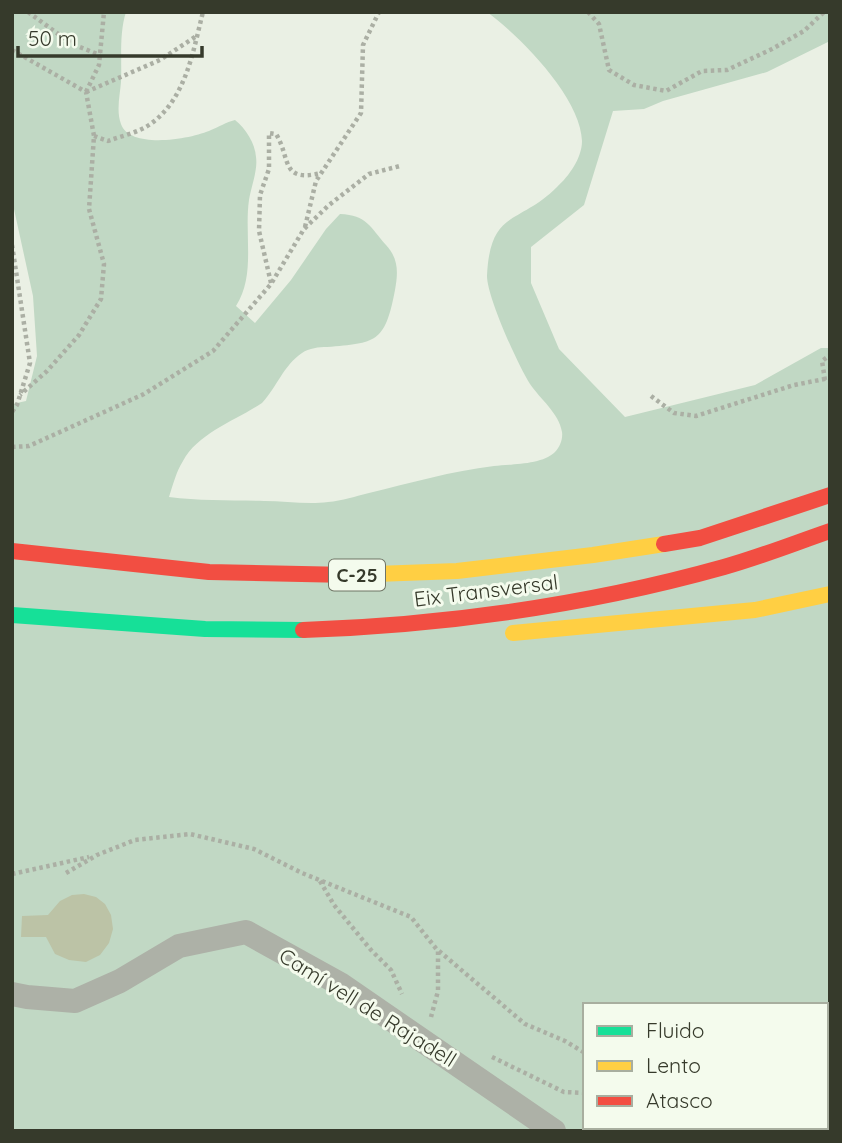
<svg xmlns="http://www.w3.org/2000/svg" width="842" height="1143" font-family="Quicksand,sans-serif">
<style>
.green{fill:#c1d8c4}
.building{fill:#bcc3a6}
.lines{fill:none;stroke-linecap:round;stroke-linejoin:round}
.path{stroke:#abafa4;stroke-width:4.5;stroke-dasharray:3.5 3.5;stroke-linecap:butt}
.street{stroke:#adb1a7;stroke-width:24}
.fast{stroke:#16e098;stroke-width:16}
.slow{stroke:#ffcf43;stroke-width:16}
.jam{stroke:#f24e42;stroke-width:16}
.labels{text-anchor:middle;dominant-baseline:central;stroke-width:6;stroke-linejoin:round;paint-order:stroke}
.shield{fill:#f4fbed;stroke:#6f7465;stroke-width:2}
.shield-label{font-size:19px;font-weight:bold;fill:#363a2b}
.street-label{font-size:21px;fill:#363a2b;stroke:#f4fbed}
</style>
<rect width="100%" height="100%" fill="#eaf0e4"/>
<path class="green" d="M 12,12 L 126,12 C 119,34 122,59 121,82 C 120,95 116,111 121,124 C 130,150 192,139 211,130 C 219,127 226,122 235,120 C 246,129 255,143 256,157 C 258,170 251,187 249,200 C 244,235 256,275 236,306 L 255,323 L 291,280 L 326,229 L 340,214 C 367,215 370,227 386,245 C 399,259 398,273 395,290 C 385,343 376,343 327,347 C 319,347 309,348 302,353 C 283,366 277,387 262,403 C 237,420 198,433 183,461 C 176,472 173,485 169,497 C 200,501 233,500 264,501 C 285,501 308,505 328,502 C 342,501 356,496 369,493 C 410,483 452,471 494,466 C 511,464 542,465 555,452 C 560,447 563,439 562,432 C 559,413 540,399 530,384 C 518,365 487,297 487,276 C 490,209 519,225 557,187 C 569,176 582,158 582,141 C 581,98 520,36 487,12 L 830,12 L 830,41 L 767,72 L 663,101 L 644,109 L 613,111 L 584,205 L 531,247 L 531,283 L 559,349 L 625,417 L 755,385 L 821,348 L 830,348 L 830,1036 L 826,1040 L 826,1005 L 585,1005 L 585,1127 L 726,1127 L 721,1131 L 12,1131 L 12,404 L 26,401 L 37,356 L 33,296 L 12,200 Z"/>
<path class="building" d="M 84,894 L 96,897 L 105,904 L 111,915 L 113,929 L 109,943 L 100,955 L 86,962 L 69,960 L 55,954 L 46,937 L 21,937 L 22,916 L 48,915 L 60,901 L 72,895 Z"/>
<g class="lines">
<path class="path" d="M 28,12 L 72,44 L 100,55
M 588,12 L 599,24 L 609,70 L 634,85 L 666,91 L 702,71 L 727,70 L 772,49 L 804,31 L 824,12
M 12,50 L 86,92 L 94,136 L 89,209 L 104,264 L 101,299 L 79,335 L 47,371 L 20,395
M 86,92 L 160,60 L 195,37
M 86,92 L 99,65 L 104,12
M 94,136 L 108,141 C 121,136 137,133 149,125 C 186,100 193,51 203,12
M 305,227 L 316,181 L 361,113 L 363,45 L 379,12
M 12,245 L 30,363 L 17,405 L 12,412
M 271,283 L 259,231 L 260,195 L 269,169 L 269,133 L 276,134 C 291,158 280,183 321,173
M 825,380 L 822,361 L 830,355
M 651,396 L 674,413 L 696,416 L 794,385 L 830,378
M 12,447 L 29,446 L 144,394 L 213,351 L 271,284 L 304,229 L 329,205 L 369,174 L 400,166
M 66,873 L 97,855 L 135,840 L 190,834 L 254,849 L 302,873 L 411,917 L 438,951 L 438,991 L 431,1017
M 12,874 L 89,857
M 320,881 L 334,905 L 371,950 L 391,970 L 402,994
M 439,951 L 525,1024 L 565,1041 L 585,1053
M 492,1057 L 564,1092 L 585,1093
M 623,1127 L 624,1131"/>
<path class="street" d="M 12,994 L 27,997 L 75,1001 L 120,981 L 179,946 L 246,932 L 340,984 L 554,1131"/>
<path class="fast" d="M 12,615 L 205,629 L 303,630"/>
<path class="slow" d="M 349,575 L 457,571 L 593,555 L 664,544
M 513,633 L 755,610 L 830,594"/>
<path class="jam" d="M 664,544 L 700,538 L 830,495
M 12,551 L 209,572 L 349,575
M 303,630 C 445,625 588,605 724,567 C 760,557 795,543 830,531"/>
</g>
<g class="labels">
<rect class="shield" x="329" y="559.5" width="56" height="31" rx="5"/>
<g class="shield-label">
<text x="357" y="575">C-25</text>
</g>
<g class="street-label">
<text transform="translate(486 590) rotate(-7)">Eix Transversal</text>
<text transform="translate(368 1007) rotate(32)">Camí vell de Rajadell</text>
</g>
</g>
<rect width="842" height="1143" fill="none" stroke="#363a2b" stroke-width="28"/>
<rect x="583" y="1003" width="245" height="126" fill="#f4fbed" stroke="#a8ae9f" stroke-width="2"/>
<rect x="597" y="1026" width="35" height="10" fill="#16e098" stroke="#a8ae9f" stroke-width="2"/>
<text x="646" y="1038" font-size="21" fill="#363a2b">Fluido</text>
<rect x="597" y="1061" width="35" height="10" fill="#ffcf43" stroke="#a8ae9f" stroke-width="2"/>
<text x="646" y="1073" font-size="21" fill="#363a2b">Lento</text>
<rect x="597" y="1096" width="35" height="10" fill="#f24e42" stroke="#a8ae9f" stroke-width="2"/>
<text x="646" y="1108" font-size="21" fill="#363a2b">Atasco</text>
<path d="M18 46v10h184v-10" fill="none" stroke="#363a2b" stroke-width="3.5"/>
<text x="28" y="46" font-size="21" fill="#363a2b" stroke="#f4fbed" stroke-width="5" paint-order="stroke">50 m</text>
</svg>
